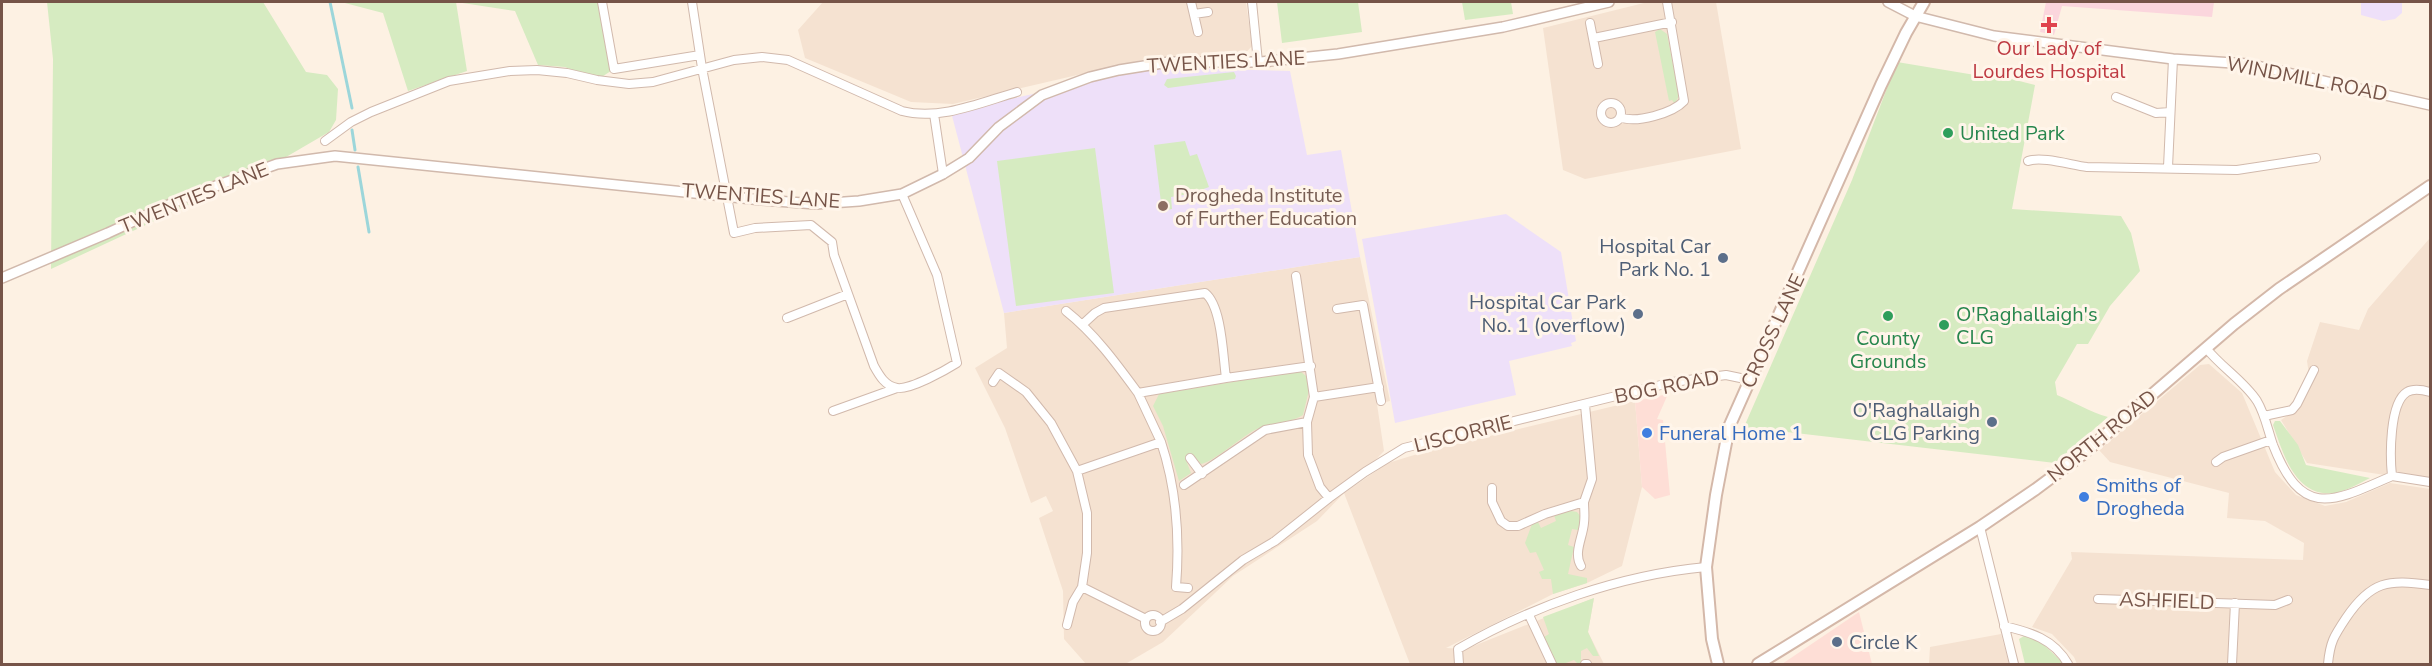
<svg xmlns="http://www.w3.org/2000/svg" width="2432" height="666" font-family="'Nunito Sans',sans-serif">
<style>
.residential{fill:#f5e2d1}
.commercial{fill:#feded6}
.education{fill:#eee0f9}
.medical{fill:#fbd6dd}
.green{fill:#d6ebc1}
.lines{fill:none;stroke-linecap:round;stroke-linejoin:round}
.stream{stroke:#9cd6da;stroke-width:3}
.minor-casing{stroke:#d1b9ac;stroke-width:10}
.tertiary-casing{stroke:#d1b9ac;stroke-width:12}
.secondary-casing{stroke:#d4b8a9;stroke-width:14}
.minor{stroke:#fff;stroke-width:8}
.tertiary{stroke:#fff;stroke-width:9}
.secondary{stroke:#fff;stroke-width:10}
.health-dot{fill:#e0444e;stroke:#fff5ea;stroke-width:2}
.leisure-dot{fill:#2e9e5b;stroke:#fff5ea;stroke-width:2}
.education-dot{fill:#8d6e63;stroke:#fff5ea;stroke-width:2}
.service-dot{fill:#5c6f8a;stroke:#fff5ea;stroke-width:2}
.shop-dot{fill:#3f7fe0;stroke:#fff5ea;stroke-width:2}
.labels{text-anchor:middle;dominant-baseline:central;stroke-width:6;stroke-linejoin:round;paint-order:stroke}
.health-label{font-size:20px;fill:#be3a42;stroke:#fff5ea}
.street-label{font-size:20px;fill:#765448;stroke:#fff5ea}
.leisure-label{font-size:20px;fill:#27864d;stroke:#fff5ea;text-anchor:start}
.education-label{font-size:20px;fill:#785e54;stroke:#fff5ea;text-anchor:start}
.service-label{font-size:20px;fill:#4e5e75;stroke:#fff5ea;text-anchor:end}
.shop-label{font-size:20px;fill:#366cbe;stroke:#fff5ea;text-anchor:start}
</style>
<rect width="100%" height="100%" fill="#fdf1e3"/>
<path class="residential" d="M 823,2 L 1246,2 L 1252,46 L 1241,58 L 1159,56 L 953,104 L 911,102 L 805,58 L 798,30 Z
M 1648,2 L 1716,2 L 1741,149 L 1585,179 L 1563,170 L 1543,28 Z
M 2430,238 L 2430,482 L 2307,463 L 2281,420 L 2296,410 L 2310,381 L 2307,361 L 2320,322 L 2359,330 L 2368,309 Z
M 1360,257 L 1390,401 L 1377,404 L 1384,451 L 1344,493 L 1388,463 L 1424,452 L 1635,401 L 1642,487 L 1622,566 L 1587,583 L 1553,594 L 1446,648 L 1466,649 L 1594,598 L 1588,632 L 1604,664 L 1410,664 L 1344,493 L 1317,521 L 1233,576 L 1163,642 L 1127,663 L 1086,664 L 1064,639 L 1063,591 L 1039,518 L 1053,511 L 1046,496 L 1031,503 L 1005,428 L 975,368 L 1007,348 L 1004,313 Z
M 2209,364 L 2242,393 L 2275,472 L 2296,495 L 2325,506 L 2346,502 L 2390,483 L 2430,489 L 2430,664 L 2077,664 L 2074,657 L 2052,634 L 2032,627 L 2072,559 L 2071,552 L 2303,560 L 2304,543 L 2265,521 L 2227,518 L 2229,493 L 2110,462 L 2099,450 L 2200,365 Z
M 2001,634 L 2009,664 L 1929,664 L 1930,647 Z"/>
<path class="commercial" d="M 1668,394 L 1657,419 L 1663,420 L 1670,495 L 1655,499 L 1642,487 L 1635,401 Z
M 1859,612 L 1872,664 L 1782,664 Z"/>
<path class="education" d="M 2361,2 L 2402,2 L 2402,13 L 2395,19 L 2383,21 L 2361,15 Z
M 1173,63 L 1215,69 L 1290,71 L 1307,155 L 1341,150 L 1360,257 L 1004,313 L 951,112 Z
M 1506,214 L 1561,252 L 1576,341 L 1571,343 L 1572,346 L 1509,361 L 1516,395 L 1395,423 L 1362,239 Z"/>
<path class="medical" d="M 2046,2 L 2214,2 L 2212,17 L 2062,6 L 2054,35 L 2040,32 Z"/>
<path class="green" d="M 47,2 L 263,2 L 306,72 L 327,75 L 338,89 L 336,120 L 329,132 L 262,171 L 51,269 L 53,59 Z
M 341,2 L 602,2 L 614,69 L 597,80 L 565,67 L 538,65 L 515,11 L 456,2 L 467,71 L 408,91 L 383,13 Z
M 1277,2 L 1358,2 L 1362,32 L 1282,43 Z
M 1462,2 L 1511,2 L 1513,14 L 1465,20 Z
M 1660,29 L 1667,34 L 1679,95 L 1675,104 L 1672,100 L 1669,101 L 1655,32 Z
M 1897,62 L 1987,77 L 1988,73 L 2035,85 L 2012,209 L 2121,216 L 2131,233 L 2140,271 L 2110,306 L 2088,344 L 2077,344 L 2055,382 L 2057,395 C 2074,402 2090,412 2108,417 L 2055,463 L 1744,427 L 1852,180 Z
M 1234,72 L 1236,76 L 1235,79 L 1168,88 L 1164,85 L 1167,79 Z
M 1185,141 L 1190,156 L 1197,154 L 1209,187 L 1190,194 L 1171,197 L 1172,209 L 1162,211 L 1154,145 Z
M 1095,148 L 1114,293 L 1016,306 L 997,161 Z
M 1300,371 L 1306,376 L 1309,390 L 1303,415 C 1289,424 1269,422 1253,431 C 1241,438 1211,463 1201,464 L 1193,455 L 1186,460 L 1191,473 L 1179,481 L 1163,426 L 1153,406 L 1159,394 Z
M 2275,421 L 2280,421 L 2298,445 L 2306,465 L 2370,478 C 2360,483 2346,491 2335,493 C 2295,498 2283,453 2273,425 Z
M 1571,511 L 1577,512 L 1581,517 L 1578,530 L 1572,529 L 1568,545 L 1574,547 L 1568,574 L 1587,578 L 1587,583 L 1553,594 L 1551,579 L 1542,579 L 1539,572 L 1544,570 L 1536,552 L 1530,553 L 1525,543 L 1532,524 L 1538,522 L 1541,528 L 1556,521 L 1554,515 Z
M 1594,598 L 1588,632 L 1599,656 L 1593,656 L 1587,648 L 1581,651 L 1581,662 L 1578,664 L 1574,660 L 1563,664 L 1555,664 L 1544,637 L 1549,634 L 1543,617 Z
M 2024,636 L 2040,641 L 2064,664 L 2025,664 L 2019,639 Z"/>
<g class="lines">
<path class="stream" d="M 330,2 L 352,108
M 352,130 L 355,150
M 358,167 L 369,232"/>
<defs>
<path id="minor" d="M 602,2 L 614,69 L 700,55
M 692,2 L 702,68 L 734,233 L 755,228 L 811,225 L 832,242 L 834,255 L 874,366 C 879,375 885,386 897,388 C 910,390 946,370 957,363 L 937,275 L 902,194
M 1191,2 L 1198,32
M 1252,2 L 1258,62
M 1194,14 L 1208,12
M 1590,23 L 1598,64
M 1594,38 L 1672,22
M 2116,97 L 2156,113 L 2170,112
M1601 113a10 10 0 1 1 20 0a10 10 0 1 1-20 0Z
M 934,114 L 943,174
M 1620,117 C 1636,124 1673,113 1684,101 L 1667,2
M 325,141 L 351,122 L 371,112 L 449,81 L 510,71 L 537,70 L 567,73 L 597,80 L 629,84 L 653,82 L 734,60 L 762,57 L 788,60 L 902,111 C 940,121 982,102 1017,92
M 2028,161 C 2042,156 2071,165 2087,167 L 2237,170 L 2316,158
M 2168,167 L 2173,59
M 1296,276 L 1314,397 L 1307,422 L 1308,455 L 1320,487 L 1329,498 L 1365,472 L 1404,448 L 1673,382 L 1726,375 L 1750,380
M 1337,309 L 1363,305 L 1381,401
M 1066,311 C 1095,334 1116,363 1138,393 L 1226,378
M 787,318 L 848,294
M 1083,324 L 1095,313 L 1104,308 L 1205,293 C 1222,306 1223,357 1226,378 L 1311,366
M 2206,348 C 2221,367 2244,381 2257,401 C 2265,414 2268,431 2273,445 C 2302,519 2331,503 2392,476
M 993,382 L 999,373 L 1026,392 L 1051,423 L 1077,471 L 1161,442 L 1138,393
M 1314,397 L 1379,387
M 833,411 L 897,388
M 2264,416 L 2292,410 L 2297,404 L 2314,370
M 1161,442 C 1177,490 1180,537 1176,587 L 1188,588
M 1190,458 L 1202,474
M 2216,462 L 2223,457 L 2271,440
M 2392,476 C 2390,457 2389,403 2407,392 C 2414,388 2423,390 2430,392
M 2392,476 L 2430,482
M 1184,485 L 1265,430 L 1307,422
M 1492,488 L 1492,502 L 1501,521 L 1508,526 L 1518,526 L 1545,514 L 1584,502 L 1592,479 L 1585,405
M 1980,527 L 2014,664
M 1581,566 C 1573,553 1583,537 1584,523 C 1585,516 1584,509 1584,502
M 1082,587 L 1146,619
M 2098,599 L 2275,605 L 2288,600
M 1529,615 L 1552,664
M1145 623a8 8 0 1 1 16 0a8 8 0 1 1-16 0Z
M 1160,622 L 1182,609 L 1243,560 L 1275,541 L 1329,498
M 1067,625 L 1073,602 L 1082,587 L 1087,553 L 1087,513 L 1077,471
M 2004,626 C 2030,632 2054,639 2068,664
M 1459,664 L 1458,649 C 1532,606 1620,575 1706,567
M 1585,664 L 1587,664
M 2232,664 L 2235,603
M 2328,664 C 2330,642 2334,636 2346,618 C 2371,581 2388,579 2430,585"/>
<path id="tertiary" d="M 1888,2 L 1915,16 L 1994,36 L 2173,59 L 2248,64 L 2430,105
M 2,278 L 108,233 L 188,196 L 277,164 L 335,156 L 762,200 L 816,204 L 859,201 L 902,194 L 943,174 L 969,158 L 999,127 L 1042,95 L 1090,77 L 1119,70 L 1169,62 L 1261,62 L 1338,54 L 1503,27 L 1609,2"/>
<path id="secondary" d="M 1718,664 L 1712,639 L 1706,567 L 1716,495 L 1729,427 L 1881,85 L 1906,33 L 1924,2
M 1758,664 L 1980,527 L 2036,489 L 2083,454 L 2234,324 L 2279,289 L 2430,186"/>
</defs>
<use href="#minor" class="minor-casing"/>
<use href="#tertiary" class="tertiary-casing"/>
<use href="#secondary" class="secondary-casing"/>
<use href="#minor" class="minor"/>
<use href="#tertiary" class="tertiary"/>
<use href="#secondary" class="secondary"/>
</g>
<path class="health-dot" d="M2046 16h6v6h6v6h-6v6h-6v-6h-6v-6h6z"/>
<g class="leisure-dot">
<circle cx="1948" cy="133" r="6"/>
<circle cx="1888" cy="316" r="6"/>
<circle cx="1944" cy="325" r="6"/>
</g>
<circle class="education-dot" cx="1163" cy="206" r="6"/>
<g class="service-dot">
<circle cx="1723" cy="258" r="6"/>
<circle cx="1638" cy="314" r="6"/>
<circle cx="1992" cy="422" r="6"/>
<circle cx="1837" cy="642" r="6"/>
</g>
<g class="shop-dot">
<circle cx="1647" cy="433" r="6"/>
<circle cx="2084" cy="497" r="6"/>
</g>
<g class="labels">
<g class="health-label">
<text x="2049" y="48">Our Lady of<tspan x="2049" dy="23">Lourdes Hospital</tspan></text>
</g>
<g class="street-label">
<text transform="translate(1226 62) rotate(-3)">TWENTIES LANE</text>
<text transform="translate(2307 79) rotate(11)">WINDMILL ROAD</text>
<text transform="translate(761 196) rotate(4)">TWENTIES LANE</text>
<text transform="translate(194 198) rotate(-22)">TWENTIES LANE</text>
<text transform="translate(1773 331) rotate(-65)">CROSS LANE</text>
<text transform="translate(1667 387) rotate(-11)">BOG ROAD</text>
<text transform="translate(1463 434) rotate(-14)">LISCORRIE</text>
<text transform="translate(2102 436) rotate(-39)">NORTH ROAD</text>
<text transform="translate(2167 601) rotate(2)">ASHFIELD</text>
</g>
<g class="leisure-label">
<text x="1960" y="133">United Park</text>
<text x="1956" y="314">O'Raghallaigh's<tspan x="1956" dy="23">CLG</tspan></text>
<text x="1888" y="338" text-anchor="middle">County<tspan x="1888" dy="23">Grounds</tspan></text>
</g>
<g class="education-label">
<text x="1175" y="195">Drogheda Institute<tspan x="1175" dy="23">of Further Education</tspan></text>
</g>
<g class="service-label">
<text x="1711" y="246">Hospital Car<tspan x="1711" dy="23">Park No. 1</tspan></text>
<text x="1626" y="302">Hospital Car Park<tspan x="1626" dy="23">No. 1 (overflow)</tspan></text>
<text x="1980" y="410">O'Raghallaigh<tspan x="1980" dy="23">CLG Parking</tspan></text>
<text x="1849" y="642" text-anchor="start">Circle K</text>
</g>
<g class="shop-label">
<text x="1659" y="433">Funeral Home 1</text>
<text x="2096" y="485">Smiths of<tspan x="2096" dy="23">Drogheda</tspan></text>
</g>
</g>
<rect width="2432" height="666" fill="none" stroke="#765448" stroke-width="6"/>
</svg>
